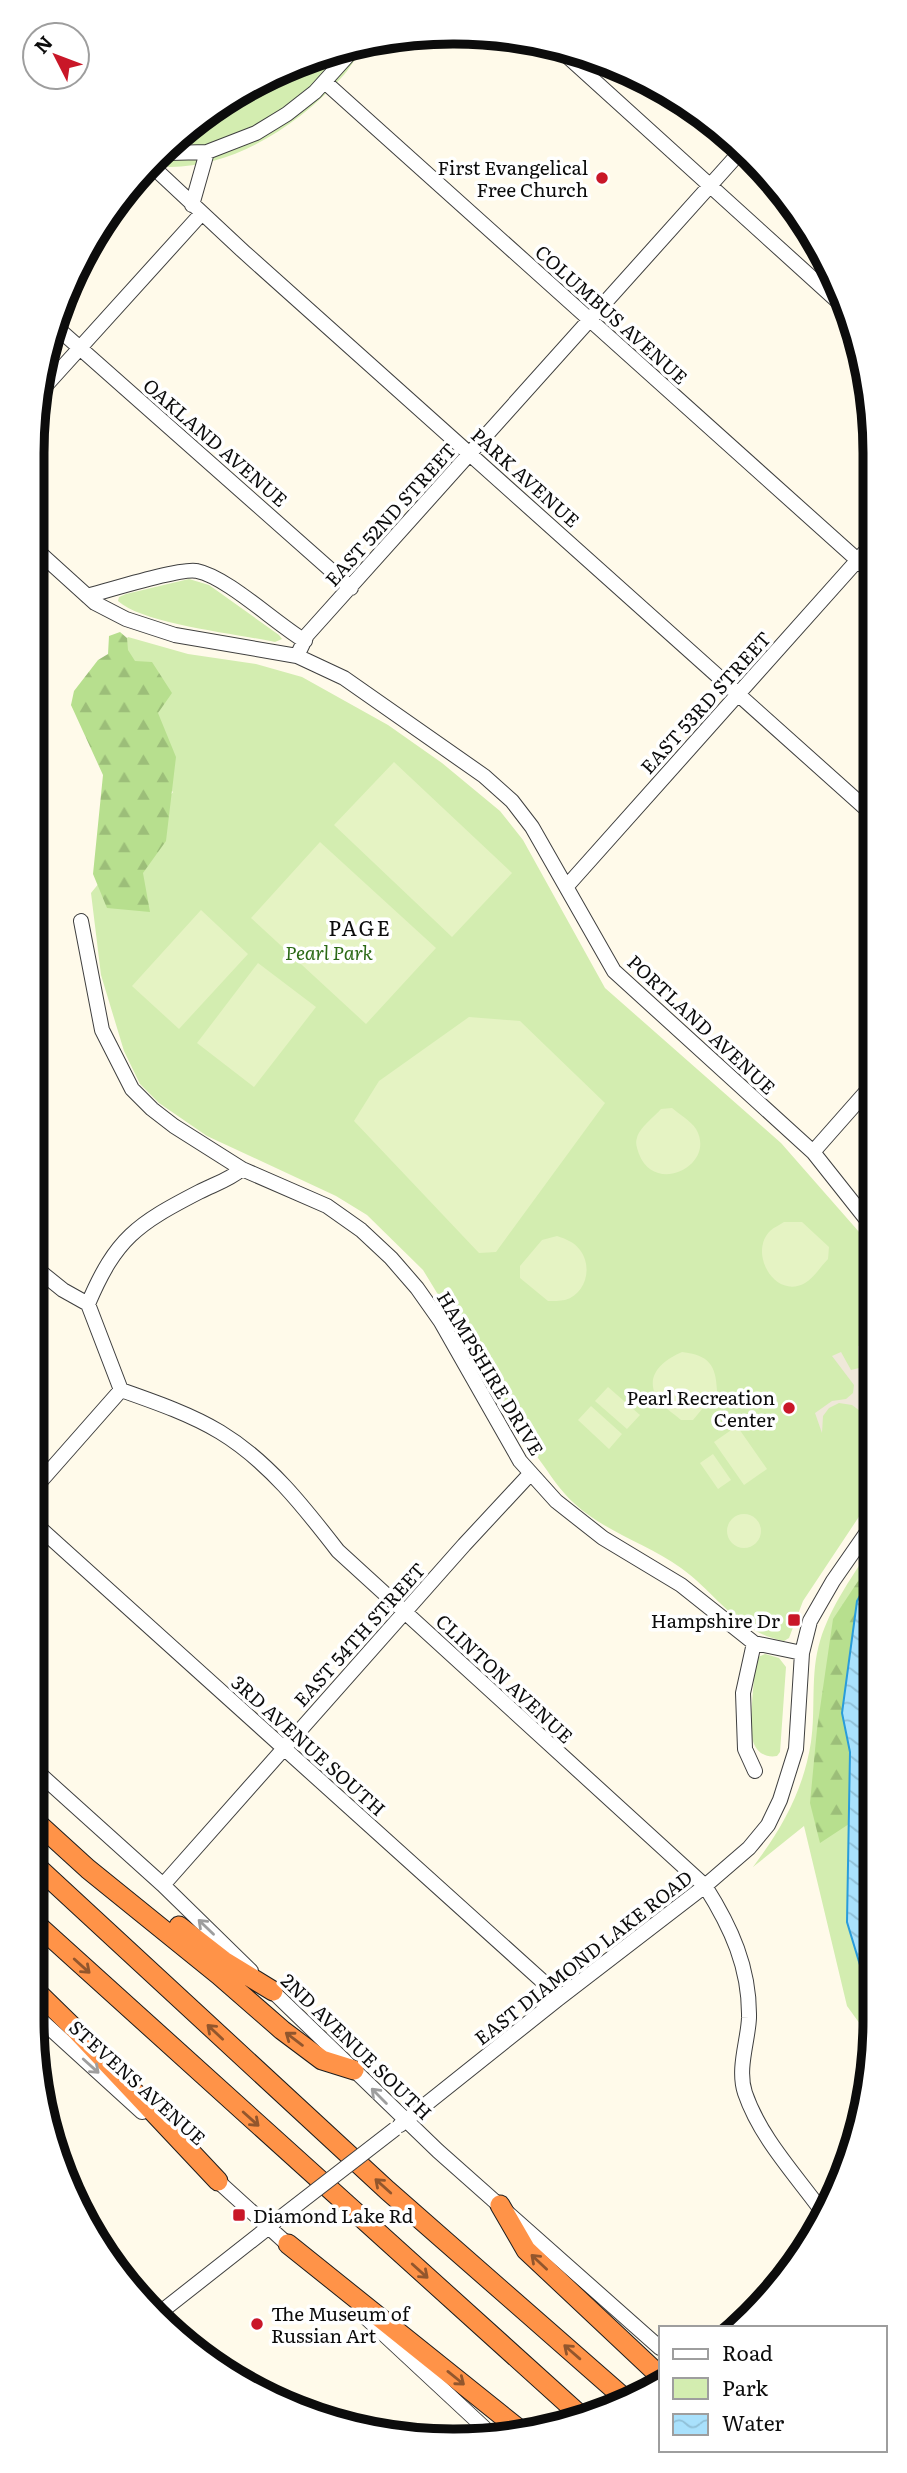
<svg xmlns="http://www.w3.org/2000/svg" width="907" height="2473" font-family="Literata,serif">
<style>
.green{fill:#d3edb0}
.forest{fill:url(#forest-firs)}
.pitch{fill:#e5f3c3}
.plaza{fill:#efe8d9}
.water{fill:url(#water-waves);stroke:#299cda;stroke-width:2}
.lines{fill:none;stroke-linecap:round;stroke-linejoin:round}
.minor-casing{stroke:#3f3f3f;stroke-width:16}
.highway-casing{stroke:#1d1d1d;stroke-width:21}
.minor{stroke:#fff;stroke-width:14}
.highway{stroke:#ff9348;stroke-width:19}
.minor-bridge-casing{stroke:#3f3f3f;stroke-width:16;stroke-linecap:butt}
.minor-bridge{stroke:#fff;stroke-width:14}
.oneway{stroke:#9e9e9e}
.oneway2{stroke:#92562d}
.poi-dot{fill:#c91728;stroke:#fff;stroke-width:2.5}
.labels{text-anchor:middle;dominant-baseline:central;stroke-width:7;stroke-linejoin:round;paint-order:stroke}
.poi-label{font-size:19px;fill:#0c0c0c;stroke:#fff;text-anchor:end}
.street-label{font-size:19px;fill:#0c0c0c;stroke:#fff}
.park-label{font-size:19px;font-style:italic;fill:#2b6916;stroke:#fff}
.neighbourhood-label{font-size:21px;letter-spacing:2px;fill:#0c0c0c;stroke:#fff}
.rim{fill:none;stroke:#0c0c0c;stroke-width:9}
</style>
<defs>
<pattern id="forest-firs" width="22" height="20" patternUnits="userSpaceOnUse" patternTransform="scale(1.75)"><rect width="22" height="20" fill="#b7df8e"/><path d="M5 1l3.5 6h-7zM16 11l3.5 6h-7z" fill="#9cbe79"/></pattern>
<pattern id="water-waves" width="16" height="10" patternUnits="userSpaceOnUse" patternTransform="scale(1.75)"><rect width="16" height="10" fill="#a9e1fc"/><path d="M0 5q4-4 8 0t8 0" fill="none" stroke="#90c0d7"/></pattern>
</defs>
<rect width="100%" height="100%" fill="#fffaea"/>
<path class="green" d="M 363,47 C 356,57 350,69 341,78 C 296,128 224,174 154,166 L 243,88 Z
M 189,579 L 209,585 L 279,635 L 282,639 L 275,642 C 238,634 143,624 118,601 L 119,597 L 126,594 Z
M 128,637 L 188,654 L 256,664 L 302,677 L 388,725 L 442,763 L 500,811 L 523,840 L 605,988 L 781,1143 L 874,1249 L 874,1494 L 803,1601 L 789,1638 L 784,1641 C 737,1632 717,1594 681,1568 C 648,1544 605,1532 575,1504 C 560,1491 550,1474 538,1458 L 423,1270 L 367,1215 L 336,1196 L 207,1136 L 159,1103 L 140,1084 L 124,1051 L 101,975 L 91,893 L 173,792 L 71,705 Z
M 874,1543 L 875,2019 L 873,2042 L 847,2006 L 804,1826 L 753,1867 C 782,1828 803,1792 811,1742 C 816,1709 810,1674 820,1641 C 831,1605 854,1574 874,1543 Z
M 765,1654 L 779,1658 L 786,1667 L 780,1752 L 777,1756 C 768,1758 758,1754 754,1744 C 748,1729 754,1684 755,1665 L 758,1657 Z"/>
<path class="forest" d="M 120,632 L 127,638 L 128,650 L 135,661 L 152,662 L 172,693 L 158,713 L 176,757 L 166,841 L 143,873 L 150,912 L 107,908 L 93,874 L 103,775 L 71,705 L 74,691 L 98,660 L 108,654 L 109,636 Z
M 874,1557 L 874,1570 L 857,1602 L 842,1713 L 850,1752 L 849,1824 L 820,1843 L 810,1803 L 817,1729 L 833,1619 Z"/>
<path class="pitch" d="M 394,762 L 512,873 L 452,937 L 334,825 Z
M 320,842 L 436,948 L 366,1024 L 251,918 Z
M 201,910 L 248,954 L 179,1029 L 132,986 Z
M 258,963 L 316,1007 L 254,1087 L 197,1043 Z
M 469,1017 L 520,1021 L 605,1103 L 496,1252 L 479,1253 L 354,1121 L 379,1081 Z
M 672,1108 C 679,1114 691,1121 696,1129 C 717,1165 655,1196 639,1154 C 637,1148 635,1143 637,1138 C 639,1128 654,1117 661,1109 Z
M 784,1222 L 802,1222 L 829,1247 L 828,1259 C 821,1266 814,1278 805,1283 C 775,1300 748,1253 770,1231 C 774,1227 780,1225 784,1222 Z
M 557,1236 C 566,1239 574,1242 580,1250 C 593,1267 586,1294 565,1300 C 560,1301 553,1301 548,1301 L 520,1278 L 520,1266 L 542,1240 Z
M 682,1352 C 709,1355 716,1365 717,1391 L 693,1420 L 681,1420 C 673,1413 660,1405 656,1396 C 645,1374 664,1360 682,1352 Z
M 608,1387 L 640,1415 L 627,1429 L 595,1401 Z
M 591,1406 L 622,1434 L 609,1449 L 578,1420 Z
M 737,1426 L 767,1469 L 744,1485 L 714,1442 Z
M 713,1454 L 731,1480 L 718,1489 L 700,1463 Z
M727 1531a17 17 0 1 1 34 0a17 17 0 1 1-34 0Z"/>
<path class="plaza" d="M 858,1346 L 866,1347 L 863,1356 L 865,1365 L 874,1374 L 874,1395 L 870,1398 L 868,1406 L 874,1420 L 864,1421 L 860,1411 L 852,1405 L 839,1403 L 829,1408 L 823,1416 L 822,1433 L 815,1413 L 832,1401 L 846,1399 L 853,1393 L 854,1385 L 832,1356 L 841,1352 L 851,1370 L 859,1368 Z"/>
<path class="water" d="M 874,1570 L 875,2003 L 863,1975 L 847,1922 L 850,1752 L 842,1713 L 857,1601 Z"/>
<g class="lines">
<defs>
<path id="minor" d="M 556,46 L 844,307
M 326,83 L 872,573
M 169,153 L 207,152 L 256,133 L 287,114 L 315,92 L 352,51
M 153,167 L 244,252 L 873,815
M 192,205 L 207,152
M 55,326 L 351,588
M 40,392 L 202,213
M 32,546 L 95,603 L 126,619 L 175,635 L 297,656 L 344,678 L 484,776 L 512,801 L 532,827 L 614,971 L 813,1152 L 874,1229
M 87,596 C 106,591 182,567 197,571 C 227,577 275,623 305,641
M 297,656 L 307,635 L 741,151
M 567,886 L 872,544
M 81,921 L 102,1030 L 132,1089 L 152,1109 L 174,1126 L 242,1169 L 327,1206 L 361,1230 L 391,1258 L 417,1288 L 441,1322 L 520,1461 L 556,1501 L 603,1538 L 681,1585 L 754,1643 L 802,1653
M 813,1152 L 873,1084
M 32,1265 L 63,1290 L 88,1304 L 121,1390 C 155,1402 190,1414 220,1432 C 268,1461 304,1507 338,1551 L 705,1886 C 731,1927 750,1968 749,2018 C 748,2041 737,2069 745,2093 C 760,2137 794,2173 821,2210
M 88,1304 C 116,1238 137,1224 199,1192 C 215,1184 229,1180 242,1169
M 32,1491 L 121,1390
M 32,1521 L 550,1988 L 558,1999
M 754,1643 L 743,1693 L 745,1749 L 755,1771
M 32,1767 L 163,1885 L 251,1971
M 163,1885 L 464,1545 L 530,1474
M 266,1985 L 438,2151 L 660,2348
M 32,2012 L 142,2112
M 400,2125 L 558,1999 L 705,1886 L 749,1848 L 768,1825 L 780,1800 L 796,1749 L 802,1653 L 810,1621 L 833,1581 L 874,1522
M 211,2175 L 295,2251
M 157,2315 L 274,2223
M 363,2315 L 492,2435"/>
<path id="highway" d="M 32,1818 L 88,1869 L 219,1975 L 282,2030 L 322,2060 L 354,2070
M 32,1862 L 387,2190 L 623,2397
M 32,1920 L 580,2415
M 179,1926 L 224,1961 L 273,1991
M 32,1987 L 76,2030 L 218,2181
M 500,2205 L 526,2250 L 660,2376
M 288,2244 L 525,2434"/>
</defs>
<use href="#minor" class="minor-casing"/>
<use href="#highway" class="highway-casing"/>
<use href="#minor" class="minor"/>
<use href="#highway" class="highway"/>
<defs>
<path id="minor-bridge" d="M 280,2218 L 395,2129"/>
</defs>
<use href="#minor-bridge" class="minor-bridge-casing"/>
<use href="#minor-bridge" class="minor-bridge"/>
</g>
<defs><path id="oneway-shaft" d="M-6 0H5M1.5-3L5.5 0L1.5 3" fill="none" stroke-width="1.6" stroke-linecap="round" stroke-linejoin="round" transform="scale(1.75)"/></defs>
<g class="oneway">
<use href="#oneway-shaft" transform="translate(206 1927) rotate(-136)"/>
<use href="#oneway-shaft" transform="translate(91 2066) rotate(42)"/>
<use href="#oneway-shaft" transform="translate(379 2096) rotate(-135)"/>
</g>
<g class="oneway2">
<use href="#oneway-shaft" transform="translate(82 1966) rotate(42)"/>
<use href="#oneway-shaft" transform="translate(215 2032) rotate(-137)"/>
<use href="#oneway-shaft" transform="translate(294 2039) rotate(-143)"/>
<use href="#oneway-shaft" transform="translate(251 2119) rotate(42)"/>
<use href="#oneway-shaft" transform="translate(383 2186) rotate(-138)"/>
<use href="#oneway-shaft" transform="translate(539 2262) rotate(-137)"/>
<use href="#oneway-shaft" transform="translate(420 2271) rotate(42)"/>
<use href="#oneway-shaft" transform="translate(572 2352) rotate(-139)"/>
<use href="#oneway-shaft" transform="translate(456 2378) rotate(39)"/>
</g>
<g class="poi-dot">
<circle cx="602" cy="178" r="7"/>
<circle cx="789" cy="1408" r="7"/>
<rect x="787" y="1613" width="14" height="14" rx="3.5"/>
<rect x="232" y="2208" width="14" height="14" rx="3.5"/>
<circle cx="257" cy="2324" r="7"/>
</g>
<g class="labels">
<g class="poi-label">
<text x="588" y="167">First Evangelical<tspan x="588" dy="22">Free Church</tspan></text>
<text x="775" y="1397">Pearl Recreation<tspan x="775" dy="22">Center</tspan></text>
<text x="780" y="1620">Hampshire Dr</text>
<text x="253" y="2215" text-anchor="start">Diamond Lake Rd</text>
<text x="271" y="2313" text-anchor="start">The Museum of<tspan x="271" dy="22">Russian Art</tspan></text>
</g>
<g class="street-label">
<text transform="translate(612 314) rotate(42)">COLUMBUS AVENUE</text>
<text transform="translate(216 442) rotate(41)">OAKLAND AVENUE</text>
<text transform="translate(526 477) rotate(42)">PARK AVENUE</text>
<text transform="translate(390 514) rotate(-48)">EAST 52ND STREET</text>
<text transform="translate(705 702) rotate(-48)">EAST 53RD STREET</text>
<text transform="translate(702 1024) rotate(43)">PORTLAND AVENUE</text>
<text transform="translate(491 1373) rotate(59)">HAMPSHIRE DRIVE</text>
<text transform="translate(359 1634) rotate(-48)">EAST 54TH STREET</text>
<text transform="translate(505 1678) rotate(43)">CLINTON AVENUE</text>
<text transform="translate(309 1745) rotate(42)">3RD AVENUE SOUTH</text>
<text transform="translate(583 1957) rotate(-38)">EAST DIAMOND LAKE ROAD</text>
<text transform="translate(357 2046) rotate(44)">2ND AVENUE SOUTH</text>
<text transform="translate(138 2082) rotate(42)">STEVENS AVENUE</text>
</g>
<g class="park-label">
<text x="329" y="952">Pearl Park</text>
</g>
<g class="neighbourhood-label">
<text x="360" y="926">PAGE</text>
</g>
</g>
<path d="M0 0H907V2473H0ZM453 44H454A409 409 0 0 1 863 453V2020A409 409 0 0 1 454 2429H453A409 409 0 0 1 44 2020V453A409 409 0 0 1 453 44Z" fill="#fff" fill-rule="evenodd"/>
<path class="rim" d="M453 44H454A409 409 0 0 1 863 453V2020A409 409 0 0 1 454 2429H453A409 409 0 0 1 44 2020V453A409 409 0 0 1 453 44Z"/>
<rect x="659" y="2326" width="228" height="126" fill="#ffffff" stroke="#9e9e9e" stroke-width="2"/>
<rect x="673" y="2349" width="35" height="10" fill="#ffffff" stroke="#9e9e9e" stroke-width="2"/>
<text x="722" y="2361" font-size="21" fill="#0c0c0c">Road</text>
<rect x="673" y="2378" width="35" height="21" fill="#d3edb0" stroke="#9e9e9e" stroke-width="2"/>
<text x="722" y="2396" font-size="21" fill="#0c0c0c">Park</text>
<rect x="673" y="2414" width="35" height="21" fill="url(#water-waves)" stroke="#9e9e9e" stroke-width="2"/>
<text x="722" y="2431" font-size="21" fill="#0c0c0c">Water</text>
<g transform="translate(56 56) rotate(312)"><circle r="33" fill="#ffffff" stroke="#9e9e9e" stroke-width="2"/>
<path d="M0-5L12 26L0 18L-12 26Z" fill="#c91728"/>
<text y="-10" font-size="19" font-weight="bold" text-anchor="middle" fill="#0c0c0c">N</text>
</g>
</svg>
